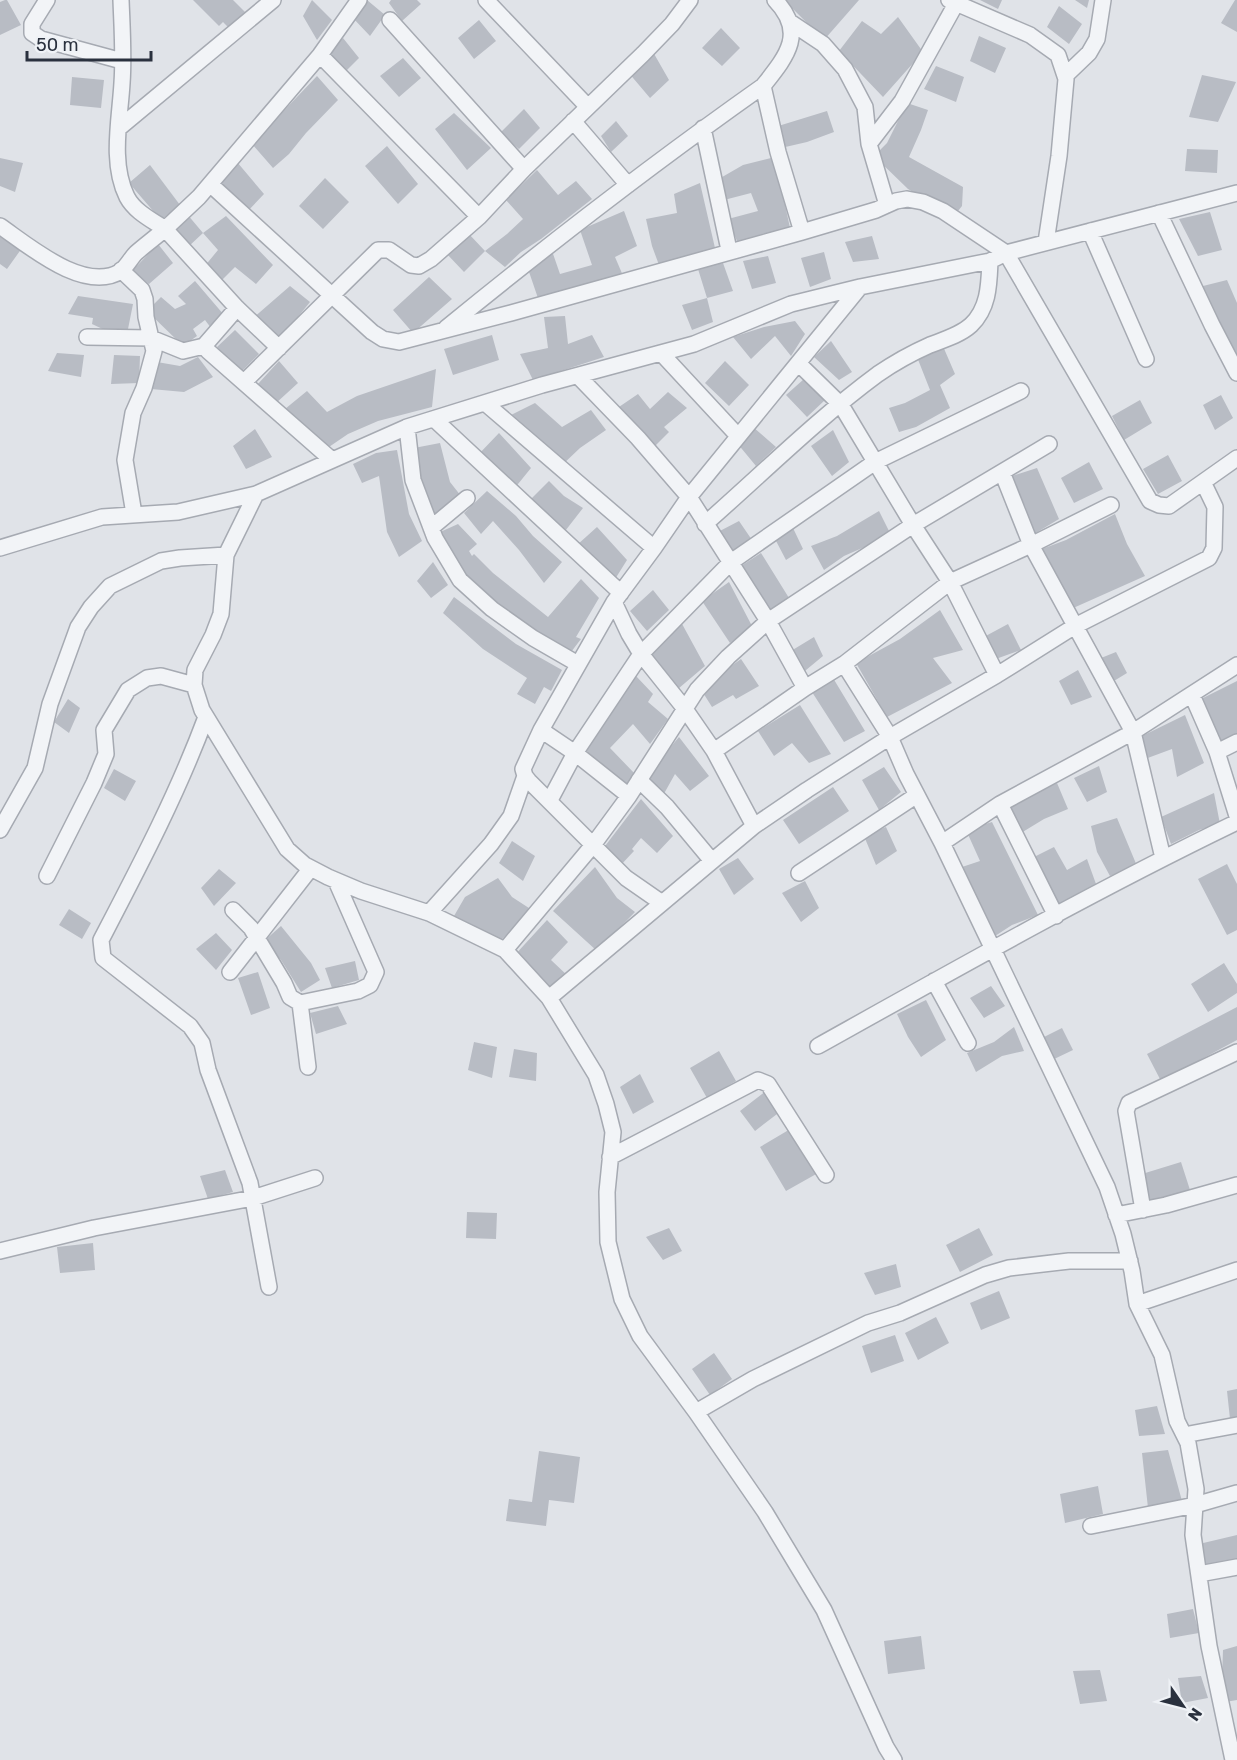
<svg xmlns="http://www.w3.org/2000/svg" width="1237" height="1760" font-family="Rubik,sans-serif">
<style>
.building{fill:#b8bcc4}
.lines{fill:none;stroke-linecap:round;stroke-linejoin:round}
.street-casing{stroke:#a6aab2;stroke-width:18}
.street{stroke:#f2f4f7;stroke-width:15}
</style>
<rect width="100%" height="100%" fill="#e0e3e8"/>
<path class="building" d="M 5,0 L 7,0 L 21,25 L 0,35 L 0,2 Z
M 193,0 L 233,0 L 249,16 L 233,32 L 223,22 L 219,26 Z
M 312,0 L 332,20 L 317,40 L 303,16 Z
M 367,0 L 385,15 L 370,36 L 352,17 Z
M 391,0 L 417,0 L 421,4 L 402,21 L 389,3 Z
M 787,0 L 859,0 L 824,40 L 785,1 Z
M 980,0 L 1002,0 L 998,9 Z
M 1075,0 L 1089,0 L 1087,8 Z
M 1235,0 L 1237,0 L 1237,32 L 1221,23 Z
M 1059,6 L 1082,24 L 1069,44 L 1047,27 Z
M 898,17 L 923,52 L 883,97 L 839,51 L 862,21 L 881,34 Z
M 479,20 L 496,41 L 474,59 L 458,38 Z
M 721,28 L 740,48 L 722,66 L 702,48 Z
M 979,36 L 1006,48 L 995,73 L 970,61 Z
M 343,38 L 359,58 L 343,74 L 324,55 Z
M 653,52 L 669,80 L 650,98 L 628,72 Z
M 403,58 L 421,78 L 399,97 L 380,76 Z
M 936,66 L 964,77 L 956,102 L 924,89 Z
M 1202,75 L 1236,82 L 1218,122 L 1189,117 Z
M 317,76 L 338,100 L 306,133 L 289,154 L 273,168 L 252,144 Z
M 72,77 L 104,80 L 101,108 L 70,105 Z
M 907,103 L 928,110 L 921,130 L 909,157 L 963,187 L 962,206 L 954,216 L 908,189 L 874,156 L 887,143 Z
M 524,109 L 540,128 L 519,149 L 500,133 Z
M 827,111 L 834,132 L 807,142 L 781,148 L 775,127 Z
M 454,113 L 491,148 L 467,170 L 435,129 Z
M 616,121 L 628,136 L 611,152 L 601,136 Z
M 387,146 L 418,184 L 398,204 L 365,166 Z
M 1187,149 L 1218,150 L 1217,173 L 1185,171 Z
M 0,158 L 23,163 L 15,192 L 0,186 Z
M 771,158 L 781,186 L 790,228 L 762,234 L 739,246 L 728,219 L 758,211 L 751,193 L 724,200 L 717,180 L 743,165 Z
M 237,162 L 264,194 L 247,212 L 218,182 Z
M 150,165 L 180,205 L 161,220 L 129,183 Z
M 537,170 L 558,195 L 576,181 L 592,199 L 541,239 L 521,252 L 505,267 L 485,251 L 464,272 L 446,253 L 468,233 L 485,251 L 507,234 L 523,219 L 506,200 Z
M 325,178 L 349,202 L 323,229 L 299,206 Z
M 700,183 L 715,248 L 659,265 L 652,246 L 646,219 L 677,213 L 674,194 Z
M 624,211 L 637,246 L 615,257 L 624,278 L 540,304 L 527,266 L 551,248 L 560,274 L 592,265 L 580,230 Z
M 1210,212 L 1222,250 L 1198,256 L 1179,219 Z
M 187,214 L 203,233 L 226,216 L 273,265 L 256,284 L 235,267 L 219,283 L 204,267 L 218,250 L 203,233 L 188,247 L 172,228 Z
M 0,231 L 22,248 L 7,269 L 0,264 Z
M 872,236 L 879,259 L 853,262 L 845,242 Z
M 158,244 L 173,263 L 149,284 L 132,271 Z
M 824,252 L 831,279 L 810,287 L 801,258 Z
M 768,256 L 776,283 L 752,289 L 743,261 Z
M 723,263 L 733,291 L 707,298 L 698,269 Z
M 429,277 L 452,299 L 413,333 L 393,310 Z
M 1227,280 L 1237,303 L 1237,368 L 1199,287 Z
M 195,281 L 224,315 L 211,328 L 205,320 L 193,329 L 197,336 L 183,346 L 147,311 L 161,297 L 175,309 L 186,304 L 178,296 Z
M 290,286 L 310,302 L 293,323 L 275,340 L 253,318 Z
M 78,296 L 133,304 L 127,334 L 109,332 L 92,324 L 93,318 L 68,314 Z
M 707,298 L 713,322 L 692,330 L 682,305 Z
M 565,316 L 568,344 L 592,335 L 604,357 L 533,380 L 520,354 L 548,348 L 544,317 Z
M 795,321 L 805,334 L 791,356 L 775,336 L 751,359 L 733,337 L 764,327 Z
M 235,330 L 259,354 L 239,374 L 217,347 Z
M 492,335 L 499,360 L 453,375 L 444,349 Z
M 831,341 L 852,372 L 839,380 L 814,357 Z
M 942,344 L 955,374 L 940,385 L 950,408 L 916,427 L 899,432 L 889,408 L 905,403 L 930,390 L 917,357 Z
M 57,353 L 84,355 L 81,377 L 48,371 Z
M 114,355 L 140,356 L 139,383 L 111,384 Z
M 198,357 L 213,377 L 184,392 L 151,389 L 157,362 L 180,366 Z
M 279,361 L 298,383 L 275,404 L 257,385 Z
M 725,361 L 749,385 L 729,406 L 705,383 Z
M 436,369 L 432,407 L 378,421 L 348,434 L 326,449 L 285,409 L 307,391 L 327,412 L 357,396 Z
M 804,379 L 825,400 L 807,417 L 786,395 Z
M 668,392 L 687,408 L 664,427 L 669,432 L 653,448 L 616,409 L 638,394 L 650,409 Z
M 1221,395 L 1233,418 L 1215,430 L 1203,405 Z
M 1140,400 L 1152,423 L 1124,440 L 1112,416 Z
M 535,403 L 562,427 L 591,410 L 606,430 L 580,448 L 560,467 L 549,452 L 511,415 Z
M 753,427 L 776,447 L 756,466 L 737,443 Z
M 255,429 L 272,457 L 246,469 L 233,446 Z
M 833,430 L 849,462 L 832,476 L 811,446 Z
M 499,433 L 531,468 L 514,489 L 477,456 Z
M 440,443 L 450,482 L 461,496 L 430,517 L 422,493 L 414,448 Z
M 397,450 L 409,514 L 422,541 L 399,557 L 387,532 L 379,476 L 362,483 L 353,464 L 376,453 Z
M 1168,455 L 1182,481 L 1158,494 L 1143,469 Z
M 1089,462 L 1103,489 L 1074,503 L 1061,478 Z
M 1037,468 L 1059,519 L 1034,534 L 1025,506 L 1009,477 Z
M 549,481 L 564,496 L 583,508 L 562,535 L 527,503 Z
M 487,491 L 516,516 L 533,536 L 562,562 L 544,583 L 519,550 L 493,521 L 481,534 L 464,513 Z
M 879,511 L 889,531 L 869,545 L 844,556 L 824,570 L 811,546 L 837,536 Z
M 1115,514 L 1127,544 L 1145,576 L 1071,609 L 1042,549 L 1066,540 Z
M 739,521 L 752,540 L 729,554 L 716,533 Z
M 458,524 L 477,544 L 469,551 L 472,556 L 474,554 L 493,573 L 548,617 L 581,579 L 599,598 L 576,637 L 581,639 L 568,656 L 507,612 L 459,570 L 438,533 Z
M 597,527 L 627,560 L 612,584 L 577,545 Z
M 793,528 L 803,549 L 786,560 L 775,539 Z
M 761,553 L 789,598 L 765,613 L 738,568 Z
M 433,562 L 448,585 L 431,598 L 417,581 Z
M 729,582 L 752,626 L 730,643 L 702,601 Z
M 653,590 L 669,610 L 647,631 L 630,611 Z
M 454,597 L 516,644 L 562,670 L 551,691 L 544,687 L 535,704 L 517,694 L 527,678 L 483,649 L 443,613 Z
M 940,610 L 963,650 L 933,658 L 952,683 L 887,717 L 856,663 L 900,639 Z
M 681,622 L 705,666 L 672,694 L 645,653 Z
M 1008,624 L 1021,650 L 993,660 L 982,638 Z
M 814,637 L 823,656 L 800,675 L 786,654 Z
M 1116,652 L 1127,673 L 1109,684 L 1096,660 Z
M 741,659 L 759,686 L 736,699 L 733,695 L 712,707 L 700,688 Z
M 1078,670 L 1092,697 L 1071,705 L 1059,681 Z
M 636,676 L 653,694 L 648,702 L 668,719 L 650,744 L 633,724 L 610,748 L 636,775 L 622,790 L 582,754 Z
M 833,678 L 865,731 L 844,742 L 812,692 Z
M 1237,681 L 1237,735 L 1221,744 L 1201,699 Z
M 68,699 L 80,708 L 69,733 L 54,722 Z
M 800,705 L 815,729 L 831,754 L 809,763 L 792,743 L 774,756 L 758,731 Z
M 1185,715 L 1204,763 L 1177,777 L 1172,749 L 1145,759 L 1138,738 Z
M 679,737 L 709,776 L 690,791 L 675,774 L 661,799 L 643,780 Z
M 1099,766 L 1107,792 L 1087,802 L 1074,778 Z
M 884,767 L 901,792 L 879,810 L 862,780 Z
M 114,769 L 136,781 L 125,801 L 104,788 Z
M 1057,783 L 1068,809 L 1044,819 L 1021,833 L 1009,806 Z
M 833,787 L 849,811 L 799,844 L 783,820 Z
M 1214,793 L 1220,824 L 1199,830 L 1171,844 L 1161,817 Z
M 641,799 L 673,836 L 657,853 L 641,838 L 632,849 L 634,851 L 619,867 L 602,850 Z
M 1117,818 L 1137,866 L 1110,876 L 1097,852 L 1091,826 Z
M 992,822 L 1038,915 L 1012,925 L 992,938 L 959,868 L 980,861 L 966,830 Z
M 886,827 L 897,851 L 876,865 L 864,836 Z
M 512,841 L 535,856 L 523,881 L 499,863 Z
M 1054,847 L 1067,870 L 1087,859 L 1096,884 L 1057,906 L 1032,858 Z
M 738,858 L 754,879 L 734,895 L 719,869 Z
M 1227,864 L 1237,884 L 1237,930 L 1227,935 L 1198,879 Z
M 595,867 L 617,898 L 635,912 L 597,951 L 553,911 Z
M 219,869 L 236,883 L 214,906 L 201,888 Z
M 498,878 L 512,897 L 532,910 L 496,945 L 454,916 L 465,897 Z
M 805,881 L 819,908 L 801,922 L 782,893 Z
M 69,909 L 91,923 L 82,939 L 59,925 Z
M 547,920 L 568,942 L 551,960 L 569,977 L 553,994 L 513,957 Z
M 281,926 L 311,963 L 320,980 L 301,992 L 281,960 L 264,941 Z
M 216,933 L 232,950 L 216,970 L 196,949 Z
M 355,961 L 359,980 L 332,988 L 325,968 Z
M 1224,963 L 1237,984 L 1237,993 L 1208,1012 L 1191,984 Z
M 258,972 L 270,1008 L 251,1015 L 238,978 Z
M 991,986 L 1005,1006 L 984,1018 L 970,998 Z
M 926,1000 L 946,1040 L 921,1057 L 908,1037 L 897,1014 Z
M 338,1006 L 347,1024 L 316,1034 L 310,1013 Z
M 1237,1007 L 1237,1040 L 1161,1081 L 1147,1054 Z
M 1014,1027 L 1024,1051 L 1002,1056 L 976,1072 L 967,1053 L 994,1042 Z
M 1062,1028 L 1073,1050 L 1050,1061 L 1042,1038 Z
M 474,1042 L 497,1047 L 492,1078 L 468,1070 Z
M 514,1049 L 537,1053 L 536,1081 L 509,1077 Z
M 719,1051 L 736,1081 L 707,1098 L 690,1068 Z
M 640,1074 L 654,1102 L 633,1114 L 620,1087 Z
M 766,1091 L 781,1111 L 755,1131 L 740,1111 Z
M 792,1128 L 818,1173 L 786,1191 L 760,1147 Z
M 1181,1162 L 1190,1190 L 1150,1202 L 1142,1174 Z
M 225,1170 L 233,1192 L 208,1199 L 200,1176 Z
M 467,1212 L 497,1213 L 496,1239 L 466,1238 Z
M 669,1228 L 682,1251 L 663,1260 L 646,1237 Z
M 979,1228 L 993,1255 L 960,1272 L 946,1245 Z
M 93,1243 L 95,1270 L 60,1273 L 57,1247 Z
M 896,1264 L 901,1287 L 875,1295 L 864,1273 Z
M 999,1291 L 1010,1318 L 981,1330 L 970,1303 Z
M 936,1317 L 949,1343 L 918,1360 L 905,1333 Z
M 895,1335 L 904,1361 L 871,1373 L 862,1346 Z
M 714,1353 L 732,1379 L 710,1395 L 692,1369 Z
M 1237,1389 L 1237,1418 L 1230,1419 L 1227,1391 Z
M 1157,1406 L 1165,1434 L 1139,1436 L 1135,1410 Z
M 1168,1450 L 1182,1501 L 1148,1508 L 1142,1453 Z
M 539,1451 L 580,1457 L 574,1503 L 549,1500 L 546,1526 L 506,1521 L 509,1499 L 532,1502 Z
M 1098,1486 L 1103,1514 L 1065,1523 L 1060,1494 Z
M 1237,1535 L 1237,1563 L 1206,1566 L 1199,1544 Z
M 1193,1609 L 1199,1633 L 1170,1638 L 1167,1614 Z
M 921,1636 L 925,1669 L 888,1674 L 884,1641 Z
M 1237,1646 L 1237,1700 L 1225,1702 L 1222,1678 L 1223,1650 Z
M 1100,1670 L 1107,1701 L 1080,1704 L 1073,1671 Z
M 1201,1676 L 1208,1698 L 1182,1703 L 1178,1678 Z"/>
<g class="lines">
<defs>
<path id="street" d="M 47,0 L 32,24 L 32,33 L 41,39 L 122,61
M 486,0 L 588,107
M 949,0 L 1030,35 L 1058,55 L 1066,79 L 1059,156 L 1046,242
M 390,20 L 524,169
M 790,22 L 823,44 L 845,69 L 865,107 L 869,144
M 320,55 L 479,217
M 1065,76 L 1089,53 L 1097,39 L 1103,0
M 763,86 C 786,57 807,33 775,0
M 573,121 L 628,185
M 119,128 L 273,0
M 703,128 L 729,250
M 210,184 L 372,332 L 383,339 L 399,342 L 511,313 L 802,232 L 876,210 L 896,201 L 907,199 L 923,202 L 943,211 L 1006,253 L 1150,501 L 1159,505 L 1169,506 L 1203,482
M 887,205 L 869,144 L 902,101 L 958,0
M 1159,213 L 1212,325 L 1237,373
M 0,226 C 29,246 85,294 121,271 C 127,266 131,258 136,253 C 145,245 156,237 165,229 C 152,220 135,212 127,197 C 110,163 120,119 122,83 C 124,56 122,27 121,0
M 1090,231 L 1146,359
M 121,270 L 142,290 L 145,299 L 146,317 L 154,351 L 144,388 L 133,413 L 125,460 L 134,514
M 237,308 L 204,346 L 208,351 L 332,460
M 446,328 C 549,244 654,163 763,86 L 778,152 L 802,232
M 87,337 L 151,338 L 183,351 L 204,346
M 279,348 L 237,308 L 165,229 L 199,197 L 320,55 L 359,0
M 661,353 L 738,436
M 798,363 L 841,405 L 913,525 L 950,582 L 997,675
M 578,376 L 638,438 L 689,497 L 768,621 L 805,688
M 244,382 L 378,250 L 389,250 L 411,265 L 419,266 L 431,259 L 479,217 L 524,169 L 643,54 L 672,24 L 690,0
M 485,403 L 654,548
M 434,419 L 621,593
M 407,427 L 413,480 L 435,538 L 460,580 L 492,609 L 533,638 L 578,664
M 1002,472 L 1031,545 L 1133,732 L 1163,858
M 705,524 C 762,474 817,419 878,374 C 894,363 912,353 930,345 C 943,340 960,335 971,325 C 989,308 989,284 990,261
M 431,528 L 467,498
M 0,548 L 102,517 L 178,512 L 256,494 L 407,427 L 542,385 L 694,344 L 791,304 L 860,287 L 990,261 L 1006,253 L 1237,193
M 226,555 L 221,614 L 213,635 L 195,670 L 194,685 L 202,710 L 287,849 L 305,865 L 328,877 L 361,891 L 429,913 L 505,950 L 549,998 L 596,1075 L 606,1104 L 613,1132 L 607,1192 L 608,1242 L 622,1299 L 640,1336 L 696,1412 L 765,1512 L 824,1610 L 886,1747 L 894,1760
M 614,602 L 629,634 L 641,654 L 685,709 L 714,751 L 754,826
M 844,664 L 890,737 L 906,774 L 942,843 L 1107,1187 L 1123,1234 L 1132,1271 L 1137,1304 L 1162,1355 L 1177,1421 L 1188,1443 L 1196,1489 L 1193,1535 L 1209,1646 L 1233,1760
M 1192,695 L 1217,752
M 206,717 C 177,795 139,867 101,940 L 103,958 L 190,1026 L 202,1043 L 208,1070 L 250,1183 L 269,1287
M 541,730 L 575,753 L 629,796
M 1237,742 L 1217,752 L 1237,816
M 714,751 L 805,688 L 844,664 L 950,582 L 1031,545 L 1111,505
M 639,780 L 667,807 L 712,861
M 550,800 L 575,753 L 641,654 L 731,562 L 875,462 L 1021,391
M 1000,804 L 1056,916
M 0,830 L 35,768 L 50,704 L 78,627 L 91,607 L 110,586 L 161,561 L 180,558 L 226,555 L 256,494
M 942,843 L 1000,804 L 1133,732 L 1237,665
M 799,873 L 917,795
M 47,876 L 94,783 L 106,754 L 104,730 L 128,690 L 147,678 L 161,676 L 194,685
M 662,903 L 626,878 L 529,781 L 525,776 L 523,769 L 541,730 L 614,602 L 654,548 L 689,497 L 860,287
M 233,910 L 251,928 L 284,983 L 290,997 L 300,1003 L 358,991 L 370,985 L 376,972 L 336,881
M 429,913 L 491,844 L 511,816 L 525,776
M 505,950 L 593,845 L 629,796 L 697,690 L 728,657 L 768,621 L 913,525 L 1049,444
M 230,972 L 311,868
M 934,981 L 968,1043
M 549,998 L 754,826 L 807,790 L 890,737 L 997,675 L 1075,626 L 1209,558 L 1214,548 L 1215,507 L 1203,482 L 1237,458
M 300,1003 L 308,1067
M 818,1046 C 956,969 1094,891 1237,822
M 610,1157 L 758,1080 L 768,1084 L 826,1175
M 1143,1210 L 1126,1111 L 1129,1103 L 1237,1052
M 1116,1215 L 1166,1205 L 1237,1185
M 0,1251 L 94,1228 L 253,1198 L 315,1178
M 1137,1304 L 1237,1270
M 696,1412 L 753,1379 L 868,1323 L 900,1313 L 985,1275 L 1009,1268 L 1069,1261 L 1130,1261
M 1184,1435 L 1237,1425
M 1091,1526 L 1195,1505 L 1237,1493
M 1199,1574 L 1237,1567"/>
</defs>
<use href="#street" class="street-casing"/>
<use href="#street" class="street"/>
</g>
<g transform="translate(1183 1706) rotate(125)" stroke="#eff2f6" stroke-width="4.5" paint-order="stroke">
<path d="M0-4.5L10 22L0 15L-10 22Z" fill="#2a313e"/>
<text y="-9" font-size="16" font-weight="bold" text-anchor="middle" fill="#2a313e">N</text>
</g>
<path d="M27 51v9h124v-9" fill="none" stroke="#2a313e" stroke-width="3"/>
<text x="36" y="51" font-size="18" fill="#2a313e" stroke="#eff2f6" stroke-width="4.5" paint-order="stroke">50 m</text>
</svg>
